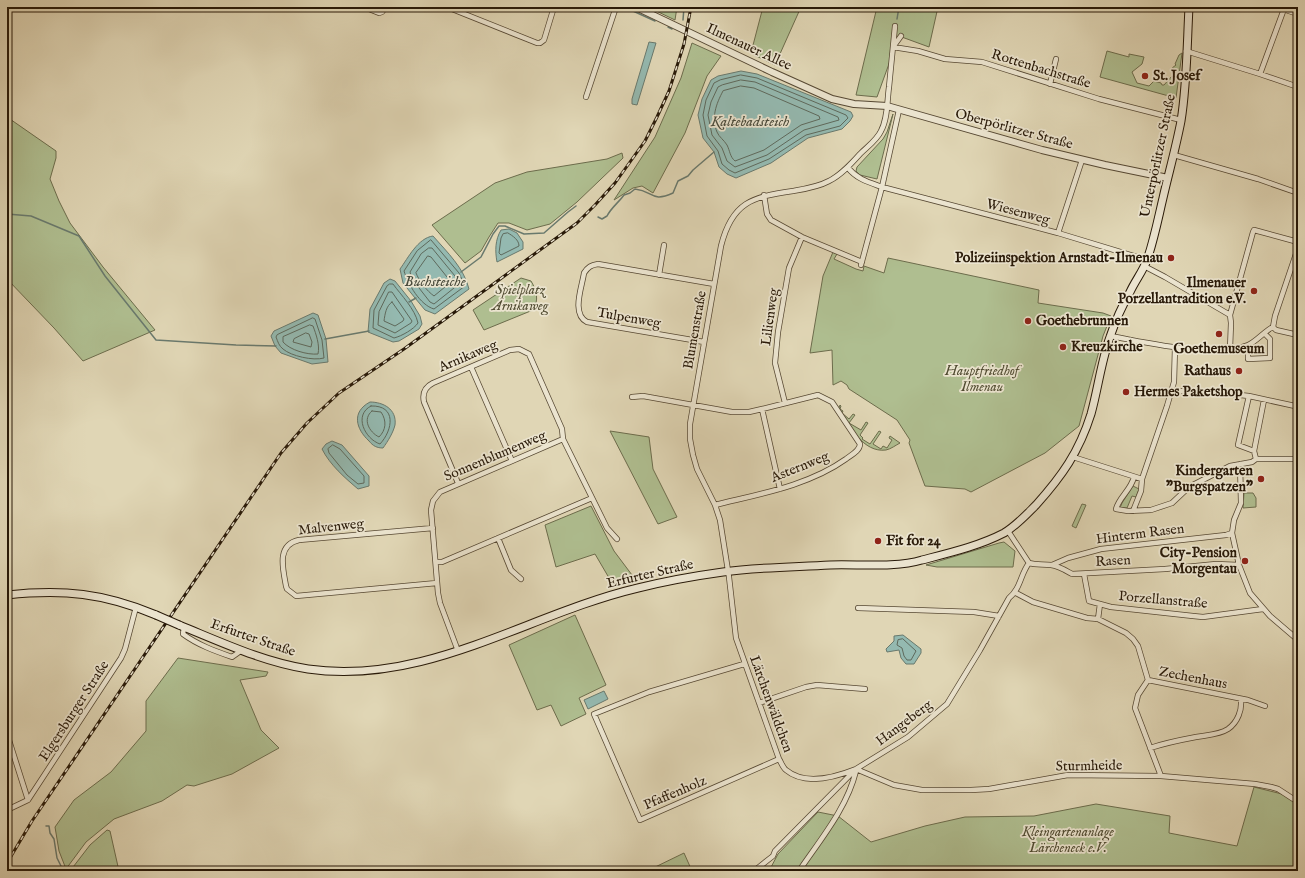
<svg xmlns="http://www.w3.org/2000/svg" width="1305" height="878" font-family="'IM FELL English',serif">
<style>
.green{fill:#afbe90;stroke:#6c6c4c}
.water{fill:#94b9b0;stroke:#69796d}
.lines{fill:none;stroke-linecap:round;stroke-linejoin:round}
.shore{stroke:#5e695c;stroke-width:1}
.stream{stroke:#69796d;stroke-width:1.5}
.minor-casing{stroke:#564833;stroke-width:6}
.tertiary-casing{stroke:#564833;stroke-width:8}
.secondary-casing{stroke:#281908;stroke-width:9}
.minor{stroke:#ebe4cf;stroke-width:4.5}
.tertiary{stroke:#ebe4cf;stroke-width:6}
.secondary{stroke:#ebe4cf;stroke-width:7}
.rail-casing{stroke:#281908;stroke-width:3}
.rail{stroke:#ebe4cf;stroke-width:1.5;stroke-dasharray:4.5;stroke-linecap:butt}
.secondary-bridge-casing{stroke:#281908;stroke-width:9;stroke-linecap:butt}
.secondary-bridge{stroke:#ebe4cf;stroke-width:7}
.poi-dot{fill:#8f2418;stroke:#ebe4cf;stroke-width:1.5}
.labels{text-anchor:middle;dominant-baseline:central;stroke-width:3.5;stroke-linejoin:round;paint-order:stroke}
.street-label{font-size:14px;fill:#281908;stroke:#ebe4cf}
.poi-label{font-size:14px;font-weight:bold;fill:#281908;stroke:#ebe4cf;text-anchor:start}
.park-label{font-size:14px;font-style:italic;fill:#504b31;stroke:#ebe4cf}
.water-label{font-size:15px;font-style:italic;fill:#48493a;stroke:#ebe4cf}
</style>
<rect width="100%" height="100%" fill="#e0d6b5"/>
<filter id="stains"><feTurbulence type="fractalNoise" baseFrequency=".005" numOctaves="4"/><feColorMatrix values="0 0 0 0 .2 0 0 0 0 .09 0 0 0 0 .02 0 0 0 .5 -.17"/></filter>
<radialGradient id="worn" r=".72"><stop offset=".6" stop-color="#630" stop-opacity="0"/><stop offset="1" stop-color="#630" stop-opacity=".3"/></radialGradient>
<path class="green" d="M 648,7 L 677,7 L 675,20 Z
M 763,7 L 801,7 L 775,65 L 754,55 L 752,49 Z
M 877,7 L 938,7 L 929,47 L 899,36 L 877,97 L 856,95 Z
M 692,43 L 721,56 L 707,76 L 685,133 L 653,193 L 642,186 L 633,188 L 614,200 L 655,137 L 681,78 Z
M 1107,51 L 1129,57 L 1129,54 L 1144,57 L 1142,64 L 1132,72 L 1137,83 L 1149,86 L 1154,81 L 1161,83 L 1162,85 L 1164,85 L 1172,76 L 1174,76 L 1175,72 L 1173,72 L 1172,68 L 1176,65 L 1175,64 L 1179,55 L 1182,53 L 1176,98 L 1100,77 Z
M 893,114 L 877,179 L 860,175 L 856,171 L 857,167 L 883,139 L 887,132 Z
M 7,117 L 56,151 L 56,158 L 50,179 L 59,201 L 70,223 L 103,267 L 155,330 L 83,361 L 54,328 L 7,279 Z
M 622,153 L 623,158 L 577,202 L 550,224 L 527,230 L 509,223 L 498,223 L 489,237 L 481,251 L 465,263 L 432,225 L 495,183 L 527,172 L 607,159 Z
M 833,252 L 837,254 L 834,259 L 856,269 L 863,271 L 864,266 L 884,273 L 888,258 L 1039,290 L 1038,303 L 1103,313 L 1111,316 L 1103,336 L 1079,426 L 1045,453 L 971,492 L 965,489 L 925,486 L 909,443 L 910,440 L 897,420 L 849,389 L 847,385 L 841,381 L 833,385 L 832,350 L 810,353 L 823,276 Z
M 521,278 L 531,281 C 537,291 539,300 533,310 L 484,330 L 473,310 Z
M 840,405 L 841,406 L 840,409 L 843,411 L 842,413 L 849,419 L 853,414 L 855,415 L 849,423 L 861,430 L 866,422 L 868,423 L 860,435 L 863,438 L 862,439 L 870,444 L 879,431 L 881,432 L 873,444 L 881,449 L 883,446 L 887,448 L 892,440 L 889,438 L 890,436 L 900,443 C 896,445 891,449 886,450 C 863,453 850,426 838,410 Z
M 610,431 L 649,437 L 653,469 L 677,517 L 658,524 Z
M 1133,486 L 1139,489 L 1136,497 L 1132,496 L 1127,508 L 1120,508 L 1122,503 Z
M 1244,493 L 1253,493 L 1256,498 L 1256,507 L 1243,508 Z
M 1082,504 L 1086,505 L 1076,528 L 1072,526 Z
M 591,506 L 614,551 L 632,575 L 612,583 L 595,554 L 556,567 L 545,525 Z
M 1004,542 L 1015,551 L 1013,567 L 937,567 L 926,565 L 999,543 Z
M 575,615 L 606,685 L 579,698 L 586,714 L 561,726 L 551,705 L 537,710 L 509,645 Z
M 178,658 L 268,672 L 266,676 L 240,680 L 261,730 L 279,748 L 232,774 L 194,786 L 187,785 L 162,801 L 114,819 L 86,842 L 66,869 L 59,851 L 55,827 L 74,800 L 111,772 L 146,731 L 146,701 Z
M 1254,787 L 1282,794 L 1298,804 L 1298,871 L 769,871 L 778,854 L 818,812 L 838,816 L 871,842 L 925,826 L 965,817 L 1034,816 L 1096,804 L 1170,816 L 1169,833 L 1237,846 Z
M 107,830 L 110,831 L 119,871 L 70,871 L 90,845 Z
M 684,853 L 692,871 L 647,871 Z"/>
<path class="water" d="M 649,42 L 656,43 L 637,105 L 632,104 L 632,99 Z
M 741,71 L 757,74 L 851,112 L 853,116 L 850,121 L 842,129 L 808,138 L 771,163 L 736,178 L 727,174 L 719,167 L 714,152 L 703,138 L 698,115 L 702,99 L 711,80 L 718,76 Z
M 509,229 L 517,233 L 523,242 L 523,249 L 497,262 C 495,251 495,240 501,230 Z
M 433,236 C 447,252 464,268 469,289 L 435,314 L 425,310 L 415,298 L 403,283 L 400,269 C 408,258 418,238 433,236 Z
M 390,279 L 395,281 L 411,301 L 420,316 L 422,324 L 419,329 L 399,341 L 393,342 L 368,332 L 370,309 L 384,283 Z
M 313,313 L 318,315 L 326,339 L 328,362 L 312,364 L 281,353 L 275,346 L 271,336 L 274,331 Z
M 370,402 C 383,402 397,409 395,425 C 393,433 388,441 383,448 C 377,448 373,446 369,441 C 356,429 351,412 370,402 Z
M 332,441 L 342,445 L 369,476 L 369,486 L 358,489 C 345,478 330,465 322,449 L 326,444 Z
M 903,635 L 921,649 L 921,653 L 914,664 L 906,664 L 901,658 L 899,650 L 887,652 L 886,649 L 894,641 L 894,636 Z
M 604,691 L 608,699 L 588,709 L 584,700 Z"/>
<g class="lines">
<path class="shore" d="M 741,75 L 757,78 L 846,115 L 848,118 L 840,126 L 806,135 L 769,159 L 735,173 L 729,170 L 722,164 L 718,151 L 707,136 L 703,115 L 706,100 L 714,83 L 720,80 Z
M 741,80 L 755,82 L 838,117 L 839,120 L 804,130 L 767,155 L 735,167 L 727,161 L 722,148 L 712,135 L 708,115 L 711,102 L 718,87 L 722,85 Z
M 741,86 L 754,88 L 819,116 L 820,119 L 801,125 L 764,150 L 735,161 C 730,157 730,151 727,145 C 724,140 719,137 717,132 C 711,118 716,104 723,91 Z
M 508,233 C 513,236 519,240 519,246 L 501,255 L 499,253 L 501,238 L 503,234 Z
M 431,240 L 459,273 L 465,286 L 434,309 C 420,305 408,284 404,271 L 417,251 Z
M 429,248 L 432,248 L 455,276 L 459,284 L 434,304 L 430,302 L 412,279 L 410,272 L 421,254 Z
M 428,256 L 431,257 L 451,282 L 434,296 C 427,291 419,281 416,273 Z
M 390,284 L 393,284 C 401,295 415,309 418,323 C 414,329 402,336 394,338 L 373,328 L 374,310 L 387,286 Z
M 389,292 L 392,292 L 412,321 L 411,323 L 395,333 L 378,325 L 379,312 Z
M 392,302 L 404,319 L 403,321 L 395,326 L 384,321 C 385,314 386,306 392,302 Z
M 313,318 L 315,319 L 322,340 L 324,358 C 313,361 291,356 283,349 C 279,346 278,342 276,337 L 277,335 Z
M 310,325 L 313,326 C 316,334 320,345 318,354 C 307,355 290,350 283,342 L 283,337 Z
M 306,333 L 309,334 L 312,342 L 311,347 L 293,342 L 294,339 Z
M 371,406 C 397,405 393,430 380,444 C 365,439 353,415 371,406 Z
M 372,411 L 381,412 C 387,421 386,430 379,437 C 369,432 362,419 372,411 Z
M 333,445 L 340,449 L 364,476 L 364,483 L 358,484 L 347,475 L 329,453 L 328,449 Z
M 903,639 L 916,651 L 911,660 L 907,660 L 904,656 L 902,648 L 897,645 L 898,640 Z"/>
<path class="stream" d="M 633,11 L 655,21
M 897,19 L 899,7
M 683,20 L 684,7
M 668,27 L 672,29
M 7,214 L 31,216 L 79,236 L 105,276 L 156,340 L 236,345 L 276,346
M 598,217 L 602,219 L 607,216 C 611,208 619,202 624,195 L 630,193 L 635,189 C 654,191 651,203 673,193 L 678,181 L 688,176 L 693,170 L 714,152
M 461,272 L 481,257 L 493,234 L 499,226 L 505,226 L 524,234 L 544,233 L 568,212 L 576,206
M 409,302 L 416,298
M 325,339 L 369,331
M 46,826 L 49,826 L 50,833 L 54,839 L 57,858 L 61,866 L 61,871"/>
<defs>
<path id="minor" d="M 364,7 L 379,13 L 382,12 L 386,7
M 447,7 L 537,43 L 540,43 L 544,40 L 554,7
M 1277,7 L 1298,14
M 901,36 L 893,47 L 918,51 L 945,59 L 982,62 L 1099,99 L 1181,120
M 1186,51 L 1260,74 L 1298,87
M 1260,74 L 1284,9
M 1050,84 L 1056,59
M 586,97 L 616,7
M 1174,155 L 1258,179 L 1298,193
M 848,168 C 857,179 868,182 882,187 L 1058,233 L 1147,260
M 764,195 L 767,214 L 771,220 L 802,237 L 862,262
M 1058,233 L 1082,160
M 861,265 L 882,187 L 899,110
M 1144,266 L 1165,277 L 1230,315
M 659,275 L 664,245
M 1273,327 L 1275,316 L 1298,248
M 1273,327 L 1276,330 L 1298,335
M 1110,336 C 1145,342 1215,359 1248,345 C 1256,342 1267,329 1273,327
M 704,342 L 587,322 C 571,314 582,287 584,273 C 588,267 591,265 598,264 L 714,284
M 1248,345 L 1248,359 L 1270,358 L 1270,339 L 1265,334
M 1230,349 L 1231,323 L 1230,315 L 1253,232 L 1254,230 L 1298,242
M 471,367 L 512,461
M 1171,391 L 1215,392 L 1231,394 L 1249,396 L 1295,406 L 1298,405
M 1249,396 L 1238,445 L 1254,451
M 632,397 L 643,396 L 732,412 L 749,412 L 762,409 L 818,395 L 832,402 L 860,444 C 860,451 851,455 846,459 C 808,486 759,494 715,505
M 785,403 L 775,363 L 778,332 L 789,268 L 802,237
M 762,409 L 780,489
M 1073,457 L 1142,479
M 1256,459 L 1254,451 L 1264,400
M 1240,464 L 1241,503 L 1234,520 L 1232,533 L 1239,565 L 1250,593 L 1270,616 L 1298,640
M 1134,477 C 1131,490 1119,497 1116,509 L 1128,511 L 1151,510 L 1172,503 L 1189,487 L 1230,466 L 1252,462 L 1256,459 L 1298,459
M 458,483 L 424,402 C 422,393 425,387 433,383 L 510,350 L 519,349 L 529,354 L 562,429 L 563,439 L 607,528 L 617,539
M 1133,511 L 1141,491 L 1142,479 L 1167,406 L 1174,382 L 1175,347
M 433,528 L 299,540 C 276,545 283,569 286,586 L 287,589 L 296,596 L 437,583
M 1008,531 L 1029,563 C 1036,565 1043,564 1051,565 C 1059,566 1065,570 1072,574 L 1165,569 L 1216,564 L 1239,565
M 498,538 L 511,570 L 521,579
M 436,562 L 442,562 L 592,498
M 1052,565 L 1068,558 L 1101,549 L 1226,535 L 1232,533
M 1084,574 L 1089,601 L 1111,607 L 1193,616 L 1203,617 L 1263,609
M 1016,593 L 1033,602 L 1087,618 L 1098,619 L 1126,633 L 1133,639 L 1138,646 L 1148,680
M 858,608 L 974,612 L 999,616
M 1098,619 L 1100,604
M 184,627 L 183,634 C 198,645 215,651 232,657 L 242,650
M 458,651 L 440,603 L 438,593 L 431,510 L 433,501 L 440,492 L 563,439
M 744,664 L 649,692 L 594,714 L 640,820 L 779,759
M 1148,680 L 1248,700 L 1265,706
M 1148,680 L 1138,695 L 1135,708 L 1161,776
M 759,703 L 806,687 L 817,685 L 865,689
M 7,734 L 28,800
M 1150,748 C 1165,743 1180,740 1196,737 C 1206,735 1219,735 1228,729 C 1238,722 1242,710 1241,699
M 856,769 C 836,777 805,786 786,770 C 783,768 781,762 779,759 L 736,638 L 729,577 L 720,520 L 715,505 L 697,469 L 693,455 L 690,439 L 690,424 L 721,246 C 732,202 752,197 793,191 C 805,189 818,187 829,181 C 841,175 851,164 860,154 C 867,147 877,140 881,131 C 888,118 887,101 889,87 C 891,66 893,46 895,26
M 856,769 L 894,785 L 922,790 L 971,790 L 989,789 L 1068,775 L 1161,776 L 1255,784 L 1271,787 L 1278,789 L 1298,802
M 7,810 L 28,800 L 121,658 L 125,649 L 136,607
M 754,871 L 773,856 L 775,851 L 856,769 L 908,737 L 947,704 L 980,650 L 1009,598 C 1021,588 1020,575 1029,563
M 799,871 C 820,840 847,808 856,771"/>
<path id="tertiary" d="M 636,7 L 772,72 L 832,99 L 854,104 L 887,106 L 1042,150 L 1105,165 L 1168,178"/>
<path id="secondary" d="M 7,595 C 63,589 104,593 156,615
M 179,625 C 221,642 263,662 308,669 C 426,686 528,614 638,588 C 666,581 694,576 723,572 C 758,567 794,567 830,565 C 859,564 895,568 922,560 C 949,553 979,546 1004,533 C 1016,526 1026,515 1036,505 C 1062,476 1079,452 1091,414 C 1098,389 1101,362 1110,337 C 1115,322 1122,306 1130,292 C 1135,281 1143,271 1147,260 C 1154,240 1158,219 1163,198 C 1169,172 1176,147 1181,121 C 1187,84 1187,45 1189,7"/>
</defs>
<use href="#minor" class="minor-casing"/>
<use href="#tertiary" class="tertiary-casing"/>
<use href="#secondary" class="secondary-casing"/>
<use href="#minor" class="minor"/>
<use href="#tertiary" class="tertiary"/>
<use href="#secondary" class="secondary"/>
<defs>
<path id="rail" d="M 7,863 L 32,821 L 281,453 L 307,423 L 339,393 L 404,349 L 577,223 L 595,205 L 615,183 L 645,141 L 657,117 L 669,91 L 684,44 L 691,7"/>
</defs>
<use href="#rail" class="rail-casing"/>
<use href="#rail" class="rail"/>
<defs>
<path id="secondary-bridge" d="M 156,615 L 179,625"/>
</defs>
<use href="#secondary-bridge" class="secondary-bridge-casing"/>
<use href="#secondary-bridge" class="secondary-bridge"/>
</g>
<g class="poi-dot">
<circle cx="1145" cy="76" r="4"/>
<circle cx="1171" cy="258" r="4"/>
<circle cx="1254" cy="291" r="4"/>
<circle cx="1028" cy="321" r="4"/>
<circle cx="1219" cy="334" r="4"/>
<circle cx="1063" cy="347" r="4"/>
<circle cx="1239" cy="371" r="4"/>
<circle cx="1126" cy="392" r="4"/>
<circle cx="1261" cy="479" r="4"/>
<circle cx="878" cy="541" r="4"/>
<circle cx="1245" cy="561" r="4"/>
</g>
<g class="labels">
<g class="street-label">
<text transform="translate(749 47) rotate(25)">Ilmenauer Allee</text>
<text transform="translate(1041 69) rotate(17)">Rottenbachstraße</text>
<text transform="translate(1014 129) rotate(15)">Oberpörlitzer Straße</text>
<text transform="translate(1158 156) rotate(-78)">Unterpörlitzer Straße</text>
<text transform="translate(1018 212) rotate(15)">Wiesenweg</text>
<text transform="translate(770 317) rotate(-82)">Lilienweg</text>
<text transform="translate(629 318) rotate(10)">Tulpenweg</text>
<text transform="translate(695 330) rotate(-80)">Blumenstraße</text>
<text transform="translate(468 356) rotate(-23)">Arnikaweg</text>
<text transform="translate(495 456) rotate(-23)">Sonnenblumenweg</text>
<text transform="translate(800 467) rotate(-22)">Asternweg</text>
<text transform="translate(331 527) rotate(-6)">Malvenweg</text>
<text transform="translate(1140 534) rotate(-7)">Hinterm Rasen</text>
<text transform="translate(1113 561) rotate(-3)">Rasen</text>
<text transform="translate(650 574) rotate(-13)">Erfurter Straße</text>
<text transform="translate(1163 600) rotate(5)">Porzellanstraße</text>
<text transform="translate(253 638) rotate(19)">Erfurter Straße</text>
<text transform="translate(1193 678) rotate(11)">Zechenhaus</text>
<text transform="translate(771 704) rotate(70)">Lärchenwäldchen</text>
<text transform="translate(74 711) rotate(-57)">Elgersburger Straße</text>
<text transform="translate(904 723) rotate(-37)">Hangeberg</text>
<text transform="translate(1089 766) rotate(-1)">Sturmheide</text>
<text transform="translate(675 793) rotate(-23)">Pfaffenholz</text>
</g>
<g class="poi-label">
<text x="1153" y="76">St. Josef</text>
<text x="1163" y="258" text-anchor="end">Polizeiinspektion Arnstadt-Ilmenau</text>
<text x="1246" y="283" text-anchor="end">Ilmenauer<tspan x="1246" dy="16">Porzellantradition e.V.</tspan></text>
<text x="1036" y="321">Goethebrunnen</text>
<text x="1071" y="347">Kreuzkirche</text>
<text x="1219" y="349" text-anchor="middle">Goethemuseum</text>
<text x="1231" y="371" text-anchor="end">Rathaus</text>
<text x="1134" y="392">Hermes Paketshop</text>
<text x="1253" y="471" text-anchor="end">Kindergarten<tspan x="1253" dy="16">"Burgspatzen"</tspan></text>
<text x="886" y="541">Fit for 24</text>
<text x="1237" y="553" text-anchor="end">City-Pension<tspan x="1237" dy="16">Morgentau</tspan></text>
</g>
<g class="park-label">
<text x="520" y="290">Spielplatz<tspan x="520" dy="16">Arnikaweg</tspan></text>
<text x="982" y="371">Hauptfriedhof<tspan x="982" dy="16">Ilmenau</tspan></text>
<text x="1068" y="832">Kleingartenanlage<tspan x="1068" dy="16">Lärcheneck e.V.</tspan></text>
</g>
<g class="water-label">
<text x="750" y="121">Kaltebadsteich</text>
<text x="435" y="281">Buchsteiche</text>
</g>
</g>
<rect width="1305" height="878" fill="none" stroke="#e0d6b5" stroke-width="24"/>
<rect x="8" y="8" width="1289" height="862" fill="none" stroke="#281908" stroke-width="2"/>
<rect x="12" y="12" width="1281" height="854" fill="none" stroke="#281908"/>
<rect width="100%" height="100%" filter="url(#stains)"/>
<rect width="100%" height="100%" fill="url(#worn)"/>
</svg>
